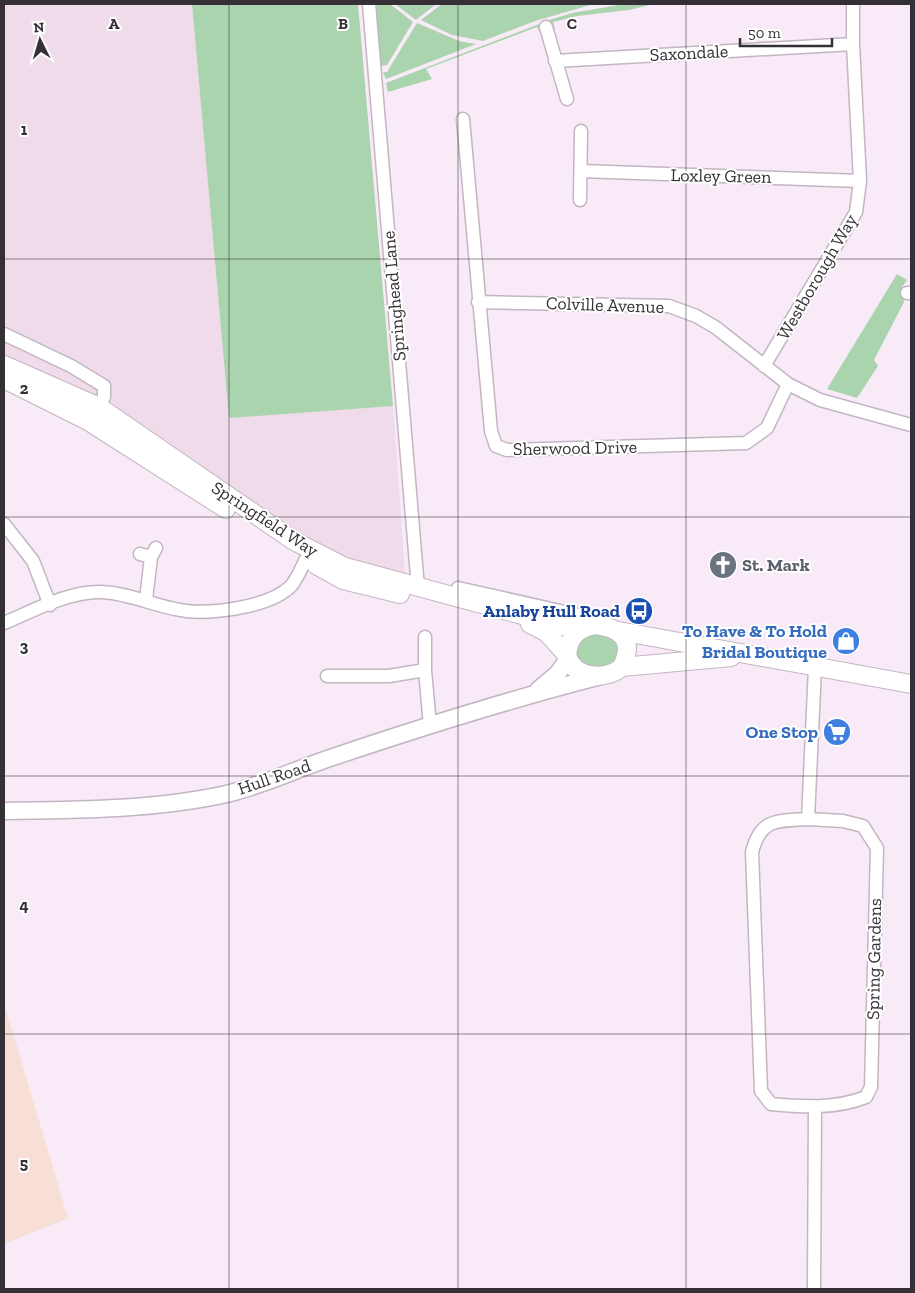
<svg xmlns="http://www.w3.org/2000/svg" width="915" height="1293" font-family="'Zilla Slab',serif">
<style>
.commercial{fill:#efdbe9}
.education{fill:#f8dfd6}
.green{fill:#a9d4ad}
.lines{fill:none;stroke-linecap:round;stroke-linejoin:round}
.minor-casing{stroke:#c3b6c3;stroke-width:15}
.tertiary-casing{stroke:#c3b6c3;stroke-width:19}
.secondary-casing{stroke:#c3b6c3;stroke-width:20}
.minor{stroke:#fff;stroke-width:12}
.tertiary{stroke:#fff;stroke-width:16}
.secondary{stroke:#fff;stroke-width:18}
.grid{fill:none;stroke:#353035;stroke-width:1;stroke-opacity:0.55}
.labels{text-anchor:middle;dominant-baseline:central;stroke-width:4;stroke-linejoin:round;paint-order:stroke}
.street-label{font-size:18px;fill:#353035;stroke:#fff}
.worship-label{font-size:18px;font-weight:bold;fill:#5b616d;stroke:#fff;text-anchor:start}
.transit-label{font-size:18px;font-weight:bold;fill:#164399;stroke:#fff;text-anchor:end}
.shop-label{font-size:18px;font-weight:bold;fill:#366cbe;stroke:#fff;text-anchor:end}
.grid-label{font-size:16px;text-anchor:middle;font-weight:bold;fill:#353035;stroke:#fff;stroke-width:4;stroke-linejoin:round;paint-order:stroke}
</style>
<rect width="100%" height="100%" fill="#f8eaf7"/>
<path class="commercial" d="M 4,4 L 192,4 L 229,417 L 393,406 L 406,589 L 302,554 L 84,407 L 4,375 Z"/>
<path class="education" d="M 4,1003 L 68,1218 L 4,1244 Z"/>
<path class="green" d="M 192,4 L 358,4 L 393,406 L 229,418 Z
M 376,4 L 390,4 L 413,22 L 387,65 L 381,66 Z
M 395,4 L 436,4 L 416,20 Z
M 442,4 L 594,4 L 535,21 L 483,41 L 452,35 L 421,20 Z
M 625,4 L 654,4 L 629,10 L 577,16 L 553,22 L 555,29 L 549,30 L 546,21 L 572,13 Z
M 417,23 L 459,41 L 476,44 L 386,79 L 383,72 L 387,72 Z
M 542,23 L 545,29 L 539,31 L 537,27 L 426,69 L 432,79 L 388,92 L 386,83 Z
M 897,274 L 907,280 L 902,287 L 904,302 L 874,360 L 878,366 L 857,398 L 827,389 Z
M 592,633 L 612,635 L 624,650 L 616,665 L 597,671 L 575,659 L 575,643 Z"/>
<g class="lines">
<defs>
<path id="minor" d="M 369,4 L 418,588
M 546,27 L 567,99
M 555,61 L 853,44
M 463,119 L 491,431 L 496,446 L 507,450 L 746,443 L 767,428 L 788,384
M 581,171 L 860,181
M 580,200 L 581,131
M 907,293 L 911,293
M 478,302 L 669,306 L 696,316 L 715,327 L 788,384 L 820,400 L 911,425
M 4,334 L 71,366 L 104,386 L 104,397 L 95,413
M 764,366 L 856,212 L 860,181 L 853,44 L 853,4
M 4,524 L 33,561 L 50,605
M 140,554 L 151,557 L 156,548
M 458,588 L 591,618 L 603,624
M 146,600 L 151,557
M 4,623 C 33,611 69,591 101,592 C 127,593 150,604 175,609 C 205,616 269,608 291,586 C 297,579 302,567 306,559
M 425,637 L 425,670 L 430,726
M 327,676 L 389,676 L 425,670
M 808,819 L 843,821 L 863,826 L 877,848 L 871,1087 L 866,1097 C 836,1109 802,1107 771,1104 L 761,1091 L 752,852 C 761,818 777,821 808,819 Z
M 808,819 L 815,667
M 814,1289 L 815,1106"/>
<path id="tertiary" d="M 538,690 L 558,673 L 568,659
M 4,811 C 76,810 151,810 222,795 C 260,787 296,769 333,757 C 422,727 511,699 601,676"/>
<path id="secondary" d="M 4,365 L 99,407 L 294,541 L 345,567 L 578,630
M 4,379 L 88,421 L 226,509
M 316,565 L 343,580 L 400,594
M 530,624 L 546,632 L 567,655
M 595,625 C 621,628 635,639 622,667 C 606,681 573,679 567,655 C 569,637 577,628 595,625 Z
M 619,631 L 911,684
M 622,667 L 731,657"/>
</defs>
<use href="#minor" class="minor-casing"/>
<use href="#tertiary" class="tertiary-casing"/>
<use href="#secondary" class="secondary-casing"/>
<use href="#minor" class="minor"/>
<use href="#tertiary" class="tertiary"/>
<use href="#secondary" class="secondary"/>
</g>
<path class="grid" d="M 229,4 L 229,1289M 458,4 L 458,1289M 686,4 L 686,1289M 4,259 L 911,259M 4,517 L 911,517M 4,776 L 911,776M 4,1034 L 911,1034"/>
<defs>
<symbol id="church-disc" viewBox="-11 -11 22 22"><circle r="9.5" fill="#6b7280" stroke="#fff"/><path d="M-1.2-6h2.4v3.5h3.3v2.4h-3.3V6h-2.4V-.1h-3.3v-2.4h3.3Z" fill="#fff"/></symbol>
<symbol id="bus-disc" viewBox="-11 -11 22 22"><circle r="9.5" fill="#1a4fb4" stroke="#fff"/><path d="M-5-6H5V4H4V6H2V4H-2V6H-4V4H-5ZM-3.5-4V0h7V-4ZM-3.5 1.2v1.5H-2V1.2ZM2 1.2v1.5H3.5V1.2Z" fill="#fff"/></symbol>
<symbol id="shop-disc" viewBox="-11 -11 22 22"><circle r="9.5" fill="#3f7fe0" stroke="#fff"/><path d="M-5-2.5h2.3a2.7 3.5 0 0 1 5.4 0H5L5.5 6h-11ZM-1.5-2.5h3a1.5 2.3 0 0 0-3 0Z" fill="#fff"/></symbol>
<symbol id="supermarket-disc" viewBox="-11 -11 22 22"><circle r="9.5" fill="#3f7fe0" stroke="#fff"/><path d="M-6-5.5h2.5l.6 2H6L4.5 2H-2.5L-4.4-4H-6ZM-1.5 3.2a1.3 1.3 0 1 0 .1 0ZM3 3.2a1.3 1.3 0 1 0 .1 0Z" fill="#fff"/></symbol>
</defs>
<g fill-rule="evenodd">
<use href="#church-disc" x="707" y="549" width="32" height="32"/>
<use href="#bus-disc" x="623" y="595" width="32" height="32"/>
<use href="#shop-disc" x="830" y="625" width="32" height="32"/>
<use href="#supermarket-disc" x="821" y="716" width="32" height="32"/>
</g>
<g class="labels">
<g class="street-label">
<text transform="translate(689 53) rotate(-3)">Saxondale</text>
<text transform="translate(721 176) rotate(1)">Loxley Green</text>
<text transform="translate(817 277) rotate(-60)">Westborough Way</text>
<text transform="translate(394 296) rotate(-95)">Springhead Lane</text>
<text transform="translate(605 305) rotate(2)">Colville Avenue</text>
<text transform="translate(575 448) rotate(-1)">Sherwood Drive</text>
<text transform="translate(265 519) rotate(33)">Springfield Way</text>
<text transform="translate(274 777) rotate(-19)">Hull Road</text>
<text transform="translate(874 959) rotate(-89)">Spring Gardens</text>
</g>
<g class="worship-label">
<text x="742" y="565">St. Mark</text>
</g>
<g class="transit-label">
<text x="620" y="611">Anlaby Hull Road</text>
</g>
<g class="shop-label">
<text x="827" y="631">To Have &amp; To Hold<tspan x="827" dy="21">Bridal Boutique</tspan></text>
<text x="818" y="732">One Stop</text>
</g>
</g>
<g class="grid-label">
<text x="114" y="29">A</text>
<text x="343" y="29">B</text>
<text x="572" y="29">C</text>
<text x="24" y="135">1</text>
<text x="24" y="394">2</text>
<text x="24" y="652">3</text>
<text x="24" y="911">4</text>
<text x="24" y="1169">5</text>
</g>
<rect width="915" height="1293" fill="none" stroke="#353035" stroke-width="10"/>
<g transform="translate(40 40) rotate(355)" stroke="#ffffff" stroke-width="4" paint-order="stroke">
<path d="M0-4L9 19L0 12L-9 19Z" fill="#353035"/>
<text y="-8" font-size="14" font-weight="bold" text-anchor="middle" fill="#353035">N</text>
</g>
<path d="M740 38v8h92v-8" fill="none" stroke="#353035" stroke-width="2.5"/>
<text x="748" y="38" font-size="15" fill="#353035" stroke="#ffffff" stroke-width="4" paint-order="stroke">50 m</text>
</svg>
